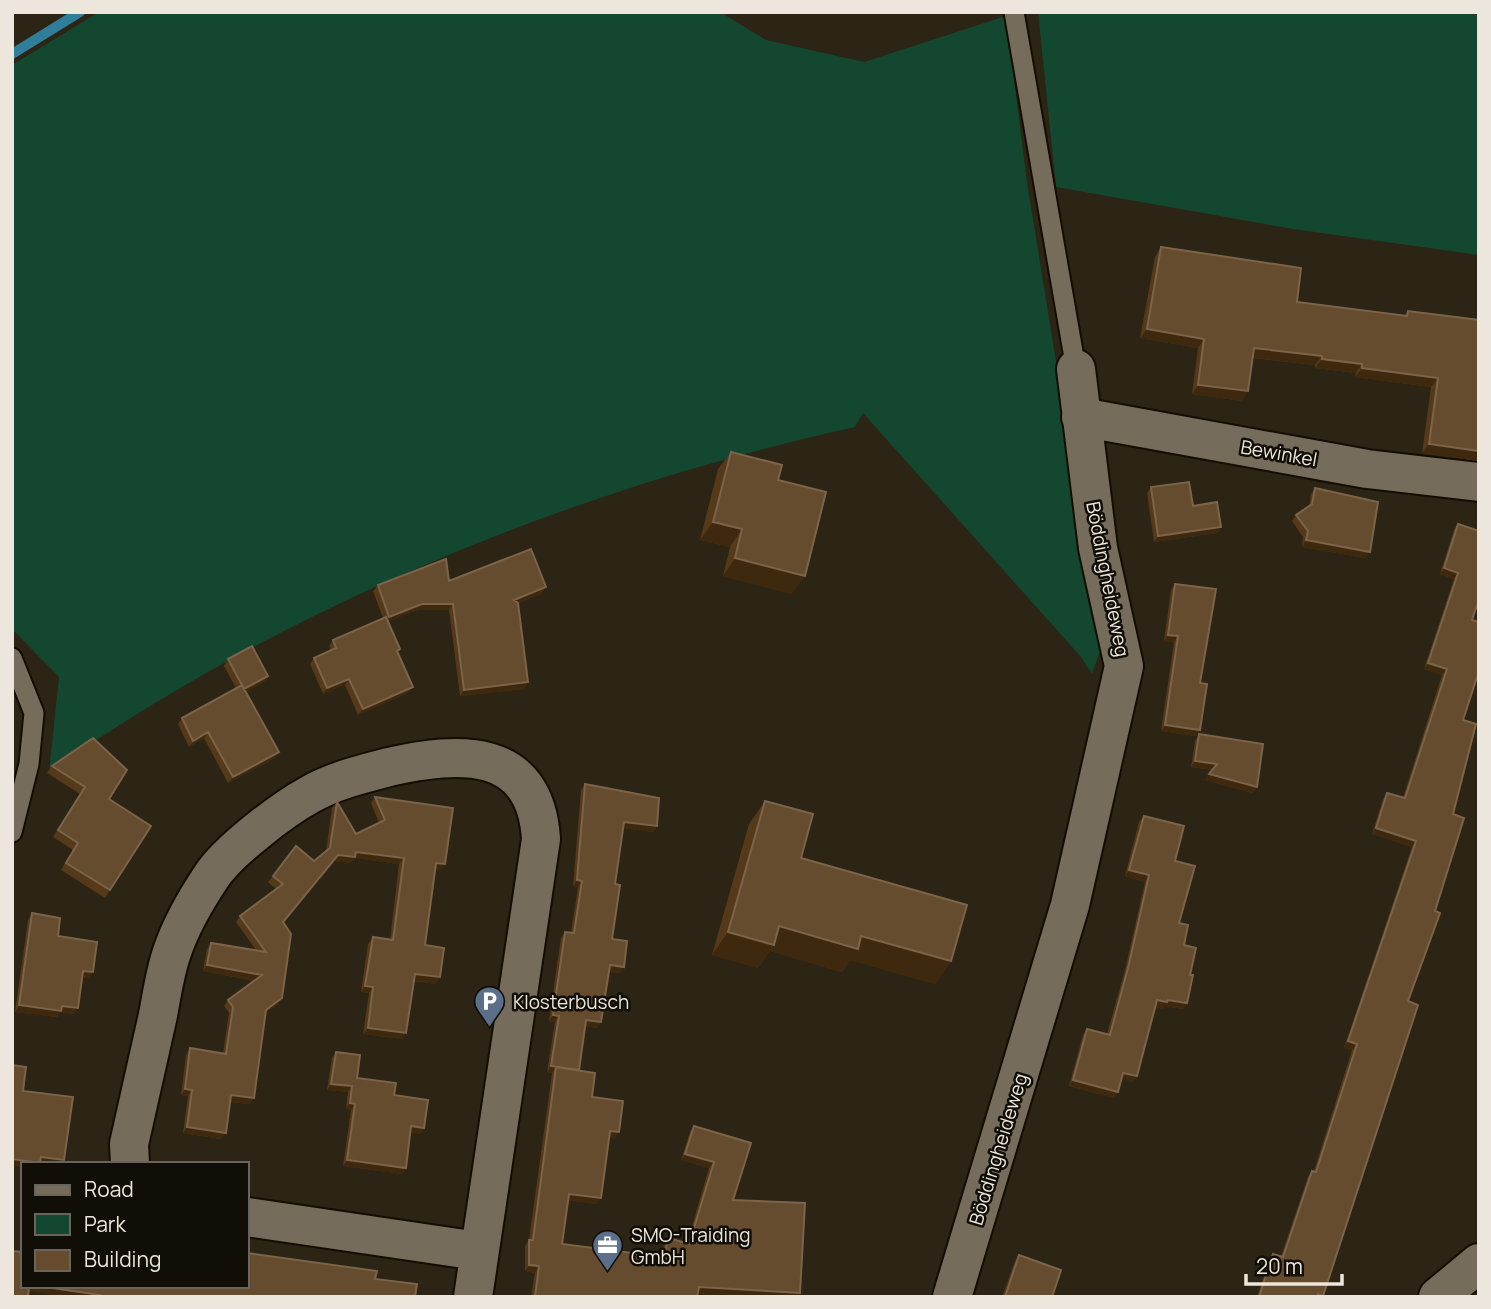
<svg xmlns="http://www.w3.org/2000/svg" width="1491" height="1309" font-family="Manrope,sans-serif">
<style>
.green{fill:#14472f}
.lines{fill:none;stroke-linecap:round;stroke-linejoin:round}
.stream{stroke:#307f9a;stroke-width:10}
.lane-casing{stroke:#140d02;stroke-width:23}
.street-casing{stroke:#140d02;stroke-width:42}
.lane{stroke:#766c5b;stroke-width:19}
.street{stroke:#766c5b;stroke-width:38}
.wall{fill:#563919}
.shaded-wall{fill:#3f290e}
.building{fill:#664c2e;stroke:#7b6449;stroke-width:2}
.labels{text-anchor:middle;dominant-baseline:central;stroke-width:5;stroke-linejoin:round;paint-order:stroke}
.street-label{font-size:19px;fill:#ece6dc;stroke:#110e07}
.poi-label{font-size:19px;fill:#ece6dc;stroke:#110e07;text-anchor:start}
</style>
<rect width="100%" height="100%" fill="#2c2414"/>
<path class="green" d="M 99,12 L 720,12 L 766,40 L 864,62 L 1006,16 L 1027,182 L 1102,646 L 1092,674 L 1081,657 L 863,413 L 855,427 C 571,490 288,605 49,772 L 59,677 L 12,629 L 12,65 Z
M 1038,12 L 1479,12 L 1479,255 L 1293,229 L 1056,187 Z"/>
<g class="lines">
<path class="stream" d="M 12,54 L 80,12"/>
<defs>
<path id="lane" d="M 1014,12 L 1076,369
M 12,658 L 34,713 L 29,764 L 12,832"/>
<path id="street" d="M 1081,417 L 1367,469 L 1479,482
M 130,1164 L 129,1144 C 139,1101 148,1058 158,1015 C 162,994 165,972 172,952 C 180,928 197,898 211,877 C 228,851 282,810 309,795 C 333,781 362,774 389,767 C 459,751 535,746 541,839 L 473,1297
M 247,1217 L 478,1251
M 952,1297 L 1070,905 L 1124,666 L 1098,548 L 1076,369
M 1438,1297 L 1479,1263"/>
</defs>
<use href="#lane" class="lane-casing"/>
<use href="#street" class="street-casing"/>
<use href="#lane" class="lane"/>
<use href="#street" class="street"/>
</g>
<path class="wall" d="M 1161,247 L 1297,302 L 1405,316 L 1408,311 L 1479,320 L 1479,461 L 1422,453 L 1431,387 L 1355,377 L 1356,373 L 1315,368 L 1315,365 L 1253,358 L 1242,401 L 1192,394 L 1198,348 L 1140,338 L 1155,257 Z
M 731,452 L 778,480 L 792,594 L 723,576 L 730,547 L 700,540 L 718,469 Z
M 1151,487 L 1193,506 L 1221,527 L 1217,533 L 1154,542 L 1147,493 Z
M 1315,488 L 1370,552 L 1365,558 L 1302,547 L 1303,537 L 1292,521 L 1296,515 L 1309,507 L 1311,494 Z
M 1458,524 L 1472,620 L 1453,814 L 1408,1001 L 1322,1297 L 1257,1297 L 1269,1260 L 1273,1254 L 1281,1256 L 1308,1177 L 1312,1171 L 1314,1171 L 1352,1050 L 1344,1048 L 1412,847 L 1372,834 L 1383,799 L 1387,793 L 1403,798 L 1442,675 L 1424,669 L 1454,579 L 1440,574 L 1454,530 Z
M 449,581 L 546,587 L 541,594 L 518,603 L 528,682 L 524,689 L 460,696 L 449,610 L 418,610 L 388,621 L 398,653 L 413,687 L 408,693 L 358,715 L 345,685 L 323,694 L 310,664 L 314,658 L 331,651 L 329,646 L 333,640 L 383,618 L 373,591 L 378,585 Z
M 1175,584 L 1200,683 L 1196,736 L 1161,731 L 1174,642 L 1164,641 L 1171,590 Z
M 228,659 L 268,676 L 264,682 L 246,692 L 275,758 L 228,783 L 204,738 L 189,747 L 178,724 L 182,718 L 236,688 L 224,666 Z
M 1199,734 L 1257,787 L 1252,793 L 1205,780 L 1212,770 L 1191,767 L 1195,741 Z
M 52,766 L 109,799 L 110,890 L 105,898 L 61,870 L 73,850 L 53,837 L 80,794 L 47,773 Z
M 585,784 L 657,826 L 653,832 L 623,828 L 615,884 L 612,939 L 620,973 L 609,972 L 601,1022 L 597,1028 L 585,1026 L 578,1071 L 592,1097 L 619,1132 L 615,1138 L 609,1137 L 601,1198 L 596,1204 L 568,1200 L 562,1244 L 660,1257 L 664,1244 L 669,1238 L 687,1243 L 709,1168 L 681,1160 L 690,1132 L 694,1126 L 733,1200 L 798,1297 L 756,1297 L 698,1294 L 697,1297 L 531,1297 L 535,1273 L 525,1271 L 525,1246 L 529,1240 L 552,1073 L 547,1072 L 555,1022 L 549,1021 L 561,938 L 565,932 L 571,933 L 578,887 L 573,886 L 581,790 Z
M 375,797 L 441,870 L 435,869 L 425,945 L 436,984 L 414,981 L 402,1039 L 363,1034 L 369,993 L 361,992 L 368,944 L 373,937 L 390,940 L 399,864 L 355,858 L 351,863 L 334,861 L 283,922 L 278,1004 L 265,1013 L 254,1098 L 249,1104 L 230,1102 L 221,1139 L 183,1133 L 188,1096 L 181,1095 L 186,1055 L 190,1048 L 223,1053 L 229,1013 L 224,1006 L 228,1000 L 255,981 L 203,971 L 207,949 L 211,943 L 256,950 L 236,922 L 240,916 L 276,889 L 268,882 L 273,876 L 314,861 L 326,851 L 332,808 L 337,802 L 356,834 L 379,823 L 371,803 Z
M 765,801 L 801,858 L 951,961 L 935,984 L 850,960 L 842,972 L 770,951 L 758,968 L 712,955 L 749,824 Z
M 1144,816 L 1175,861 L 1179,923 L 1190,975 L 1187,1003 L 1183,1009 L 1164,1006 L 1163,1009 L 1156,1007 L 1137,1076 L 1133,1082 L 1122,1079 L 1118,1092 L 1114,1098 L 1069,1086 L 1083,1035 L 1087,1029 L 1107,1034 L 1125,970 L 1145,882 L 1125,876 L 1139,822 Z
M 32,913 L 58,936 L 89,978 L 82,977 L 74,1014 L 60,1012 L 57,1017 L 15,1012 L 28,920 Z
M 336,1052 L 357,1078 L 394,1095 L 424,1128 L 420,1134 L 410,1132 L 406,1168 L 402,1174 L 343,1166 L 351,1110 L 346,1109 L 348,1092 L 327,1090 L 332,1058 Z
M 1019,1255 L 1052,1297 L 1002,1297 L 1015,1261 Z"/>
<path class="shaded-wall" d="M 1147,329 L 1204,339 L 1198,348 L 1140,338 Z
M 1254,348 L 1322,356 L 1315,365 L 1247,357 Z
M 1322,359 L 1362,364 L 1356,373 L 1315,368 Z
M 1362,368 L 1438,378 L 1431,387 L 1355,377 Z
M 1198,385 L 1248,391 L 1242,401 L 1192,394 Z
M 1429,444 L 1479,451 L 1479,461 L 1422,453 Z
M 713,522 L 742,529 L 730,547 L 700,540 Z
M 1221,527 L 1217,533 L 1154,542 L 1158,536 Z
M 1306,540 L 1370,552 L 1365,558 L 1302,547 Z
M 735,558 L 805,576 L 792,594 L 723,576 Z
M 1444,568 L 1458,573 L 1454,579 L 1440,574 Z
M 546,587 L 541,594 L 509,606 L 514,600 Z
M 422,604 L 453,604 L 449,610 L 418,610 L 385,623 L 389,617 Z
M 1168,635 L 1178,636 L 1174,642 L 1164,641 Z
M 1428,663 L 1447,669 L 1442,675 L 1424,669 Z
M 268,676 L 264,682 L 240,695 L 244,689 Z
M 349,679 L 345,685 L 323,694 L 327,688 Z
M 528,682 L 524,689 L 460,696 L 464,690 Z
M 413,687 L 408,693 L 358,715 L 363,709 Z
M 1165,725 L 1200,730 L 1196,736 L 1161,731 Z
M 208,732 L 204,738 L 189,747 L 193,741 Z
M 279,752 L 275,758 L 228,783 L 233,777 Z
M 1195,761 L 1217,764 L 1213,770 L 1191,767 Z
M 1209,774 L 1257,787 L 1252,793 L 1205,780 Z
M 624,822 L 657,826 L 653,832 L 619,828 Z
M 1376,828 L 1416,841 L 1412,847 L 1372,834 Z
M 356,852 L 404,858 L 399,864 L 355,858 L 351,863 L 334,861 L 278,928 L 338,855 Z
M 436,863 L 445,864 L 441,870 L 432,869 Z
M 1129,870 L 1149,875 L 1145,882 L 1125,876 Z
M 577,880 L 582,881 L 578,887 L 573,886 Z
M 779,926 L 861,936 L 951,961 L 935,984 L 850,960 L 842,972 L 770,951 L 758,968 L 712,955 L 728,932 Z
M 207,965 L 262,975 L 258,981 L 203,971 Z
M 610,965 L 624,967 L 620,973 L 606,971 Z
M 83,971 L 93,972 L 89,978 L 79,977 Z
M 415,974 L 440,977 L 436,984 L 410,980 Z
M 365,986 L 373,987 L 369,993 L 361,992 Z
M 282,998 L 278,1004 L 261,1016 L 266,1010 Z
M 1157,1000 L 1168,1000 L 1187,1003 L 1183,1009 L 1164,1006 L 1163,1009 L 1153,1006 Z
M 19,1005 L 62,1006 L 78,1008 L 74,1014 L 60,1012 L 57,1017 L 15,1012 Z
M 553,1015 L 559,1016 L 555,1022 L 549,1021 Z
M 586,1020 L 601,1022 L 597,1028 L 582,1026 Z
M 368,1028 L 406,1033 L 402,1039 L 363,1034 Z
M 1348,1041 L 1357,1044 L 1352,1050 L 1344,1048 Z
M 551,1066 L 579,1070 L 556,1067 L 552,1073 L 547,1072 Z
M 1123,1073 L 1137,1076 L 1133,1082 L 1119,1079 Z
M 1073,1080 L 1118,1092 L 1114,1098 L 1069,1086 Z
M 331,1084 L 352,1086 L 348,1092 L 327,1090 Z
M 185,1089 L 192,1090 L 188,1096 L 181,1095 Z
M 231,1095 L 254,1098 L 249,1104 L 226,1101 Z
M 350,1103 L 355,1104 L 351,1110 L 346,1109 Z
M 411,1126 L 424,1128 L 420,1134 L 406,1132 Z
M 187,1127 L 226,1133 L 221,1139 L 183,1133 Z
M 610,1131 L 619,1132 L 615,1138 L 606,1137 Z
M 685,1154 L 714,1162 L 709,1168 L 681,1160 Z
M 41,1157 L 64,1160 L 62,1164 L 23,1164 L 23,1167 L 12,1166 L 12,1159 Z
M 347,1160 L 406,1168 L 402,1174 L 343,1166 Z
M 569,1194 L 601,1198 L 596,1204 L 564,1200 Z
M 529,1265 L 539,1266 L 535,1273 L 525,1271 Z
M 29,1286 L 39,1286 L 100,1295 L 99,1297 L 67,1297 L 25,1291 Z
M 699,1287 L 800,1293 L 798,1297 L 756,1297 L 695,1294 Z"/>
<path class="building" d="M 1161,247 L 1301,268 L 1297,302 L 1407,316 L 1408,311 L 1479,320 L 1479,451 L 1429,444 L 1438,378 L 1362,368 L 1362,364 L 1322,359 L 1322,356 L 1254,348 L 1248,391 L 1198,385 L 1204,339 L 1147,329 Z
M 731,452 L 782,465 L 778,480 L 826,492 L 805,576 L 735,558 L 742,529 L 713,522 Z
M 1189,482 L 1193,506 L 1217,502 L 1221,527 L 1158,536 L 1151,487 Z
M 1315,488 L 1378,502 L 1370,552 L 1306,540 L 1308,531 L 1296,515 L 1312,504 Z
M 1458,524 L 1479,531 L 1479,599 L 1472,620 L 1479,622 L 1479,671 L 1463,720 L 1476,724 L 1453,814 L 1464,818 L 1435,911 L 1440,913 L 1408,1001 L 1418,1005 L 1323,1296 L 1318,1294 L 1317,1297 L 1259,1297 L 1273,1254 L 1283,1257 L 1312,1171 L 1316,1172 L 1357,1044 L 1348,1041 L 1416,841 L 1376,828 L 1387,793 L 1405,798 L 1447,669 L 1428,663 L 1458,573 L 1444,568 Z
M 531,549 L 546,587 L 514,600 L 518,603 L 528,682 L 464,690 L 453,604 L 422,604 L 389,617 L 378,585 L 446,559 L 449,581 Z
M 1175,584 L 1216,589 L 1200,683 L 1207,684 L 1200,730 L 1165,725 L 1178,636 L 1168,635 Z
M 386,617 L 400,649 L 397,651 L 413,687 L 363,709 L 349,679 L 327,688 L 314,658 L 336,648 L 333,640 Z
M 252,646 L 268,676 L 244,689 L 228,659 Z
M 242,685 L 279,752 L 233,777 L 208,732 L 193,741 L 182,718 Z
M 1199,734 L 1263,744 L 1257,787 L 1209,774 L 1217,764 L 1195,761 Z
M 93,738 L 127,770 L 109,799 L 151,826 L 110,890 L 66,863 L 78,843 L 58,830 L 85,787 L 52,766 Z
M 585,784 L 659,798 L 657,826 L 624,822 L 615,884 L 620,885 L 612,939 L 627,941 L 624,967 L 610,965 L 601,1022 L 586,1020 L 579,1070 L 551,1066 L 559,1016 L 553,1015 L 565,932 L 574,933 L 582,881 L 577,880 Z
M 375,797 L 453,808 L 445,864 L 436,863 L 425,945 L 444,948 L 440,977 L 415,974 L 406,1033 L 368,1028 L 373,987 L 365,986 L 373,937 L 393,940 L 404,858 L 356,852 L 355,857 L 338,855 L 283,922 L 291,934 L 282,998 L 266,1010 L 254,1098 L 231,1095 L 226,1133 L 187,1127 L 192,1090 L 185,1089 L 190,1048 L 226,1054 L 233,1007 L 228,1000 L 262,975 L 207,965 L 211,943 L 266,952 L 240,916 L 283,884 L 273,876 L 296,846 L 314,861 L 330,848 L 337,802 L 356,834 L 385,820 Z
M 765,801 L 813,814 L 801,858 L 967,905 L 951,961 L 861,936 L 858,949 L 779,926 L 774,945 L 728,932 Z
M 1144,816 L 1184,826 L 1175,861 L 1195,866 L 1179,923 L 1188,925 L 1184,945 L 1196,948 L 1190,975 L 1193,975 L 1187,1003 L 1168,1000 L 1167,1002 L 1157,1000 L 1137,1076 L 1123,1073 L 1118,1092 L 1073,1080 L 1087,1029 L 1110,1035 L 1129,964 L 1149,875 L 1129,870 Z
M 32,913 L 60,918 L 58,936 L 97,942 L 93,972 L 83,971 L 78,1008 L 62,1006 L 61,1011 L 19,1005 Z
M 336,1052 L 360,1055 L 357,1078 L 396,1083 L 394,1095 L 428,1100 L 424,1128 L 411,1126 L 406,1168 L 347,1160 L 355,1104 L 350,1103 L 352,1086 L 331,1084 Z
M 12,1065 L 26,1067 L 23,1091 L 73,1097 L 64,1160 L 41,1157 L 40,1163 L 12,1159 Z
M 556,1067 L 595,1073 L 592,1097 L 623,1101 L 619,1132 L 610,1131 L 601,1198 L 569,1194 L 562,1244 L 663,1257 L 669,1238 L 689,1244 L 714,1162 L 685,1154 L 694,1126 L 751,1143 L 733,1200 L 805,1203 L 800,1293 L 699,1287 L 697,1297 L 535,1297 L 539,1266 L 529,1265 L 529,1240 L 533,1240 Z
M 12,1251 L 23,1252 L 23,1286 L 29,1286 L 28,1297 L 12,1297 Z
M 247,1253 L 377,1271 L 375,1279 L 417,1284 L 415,1297 L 100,1297 L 100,1295 L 39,1286 L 247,1286 Z
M 1019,1255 L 1061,1270 L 1052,1297 L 1005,1297 Z"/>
<defs>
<symbol id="parking-pin" viewBox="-11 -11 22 30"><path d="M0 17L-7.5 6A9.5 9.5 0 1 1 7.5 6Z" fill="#5c6f8a" stroke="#110e07"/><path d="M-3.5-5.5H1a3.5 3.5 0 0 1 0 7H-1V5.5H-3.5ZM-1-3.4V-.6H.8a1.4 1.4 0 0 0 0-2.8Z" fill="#fff"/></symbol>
<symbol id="office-pin" viewBox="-11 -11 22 30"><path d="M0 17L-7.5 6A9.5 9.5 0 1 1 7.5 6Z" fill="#5c6f8a" stroke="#110e07"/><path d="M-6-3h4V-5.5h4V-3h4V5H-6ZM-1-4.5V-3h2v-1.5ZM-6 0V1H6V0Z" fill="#fff"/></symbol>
</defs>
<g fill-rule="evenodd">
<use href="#parking-pin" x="472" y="984" width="35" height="47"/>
<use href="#office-pin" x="590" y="1228" width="35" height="47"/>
</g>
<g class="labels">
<g class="street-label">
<text transform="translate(1279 453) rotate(10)">Bewinkel</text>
<text transform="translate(1108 579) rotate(79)">Böddingheideweg</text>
<text transform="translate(998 1149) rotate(-73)">Böddingheideweg</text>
</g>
<g class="poi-label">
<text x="513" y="1002">Klosterbusch</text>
<text x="631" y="1235">SMO-Traiding<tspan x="631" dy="22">GmbH</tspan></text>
</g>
</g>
<rect width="1491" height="1309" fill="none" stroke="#ece6dc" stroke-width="28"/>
<rect x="21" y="1162" width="228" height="126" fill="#110e07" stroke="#69645c" stroke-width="2"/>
<rect x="35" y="1185" width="35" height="10" fill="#766c5b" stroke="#69645c" stroke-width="2"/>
<text x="84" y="1197" font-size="21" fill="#ece6dc">Road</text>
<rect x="35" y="1214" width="35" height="21" fill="#14472f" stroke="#69645c" stroke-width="2"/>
<text x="84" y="1232" font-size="21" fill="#ece6dc">Park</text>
<rect x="35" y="1250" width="35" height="21" fill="#664c2e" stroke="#69645c" stroke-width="2"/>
<text x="84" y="1267" font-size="21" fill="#ece6dc">Building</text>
<path d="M1246 1274v10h96v-10" fill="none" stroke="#ece6dc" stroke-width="3.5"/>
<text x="1256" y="1274" font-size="21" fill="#ece6dc" stroke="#110e07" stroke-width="5" paint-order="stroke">20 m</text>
</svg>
